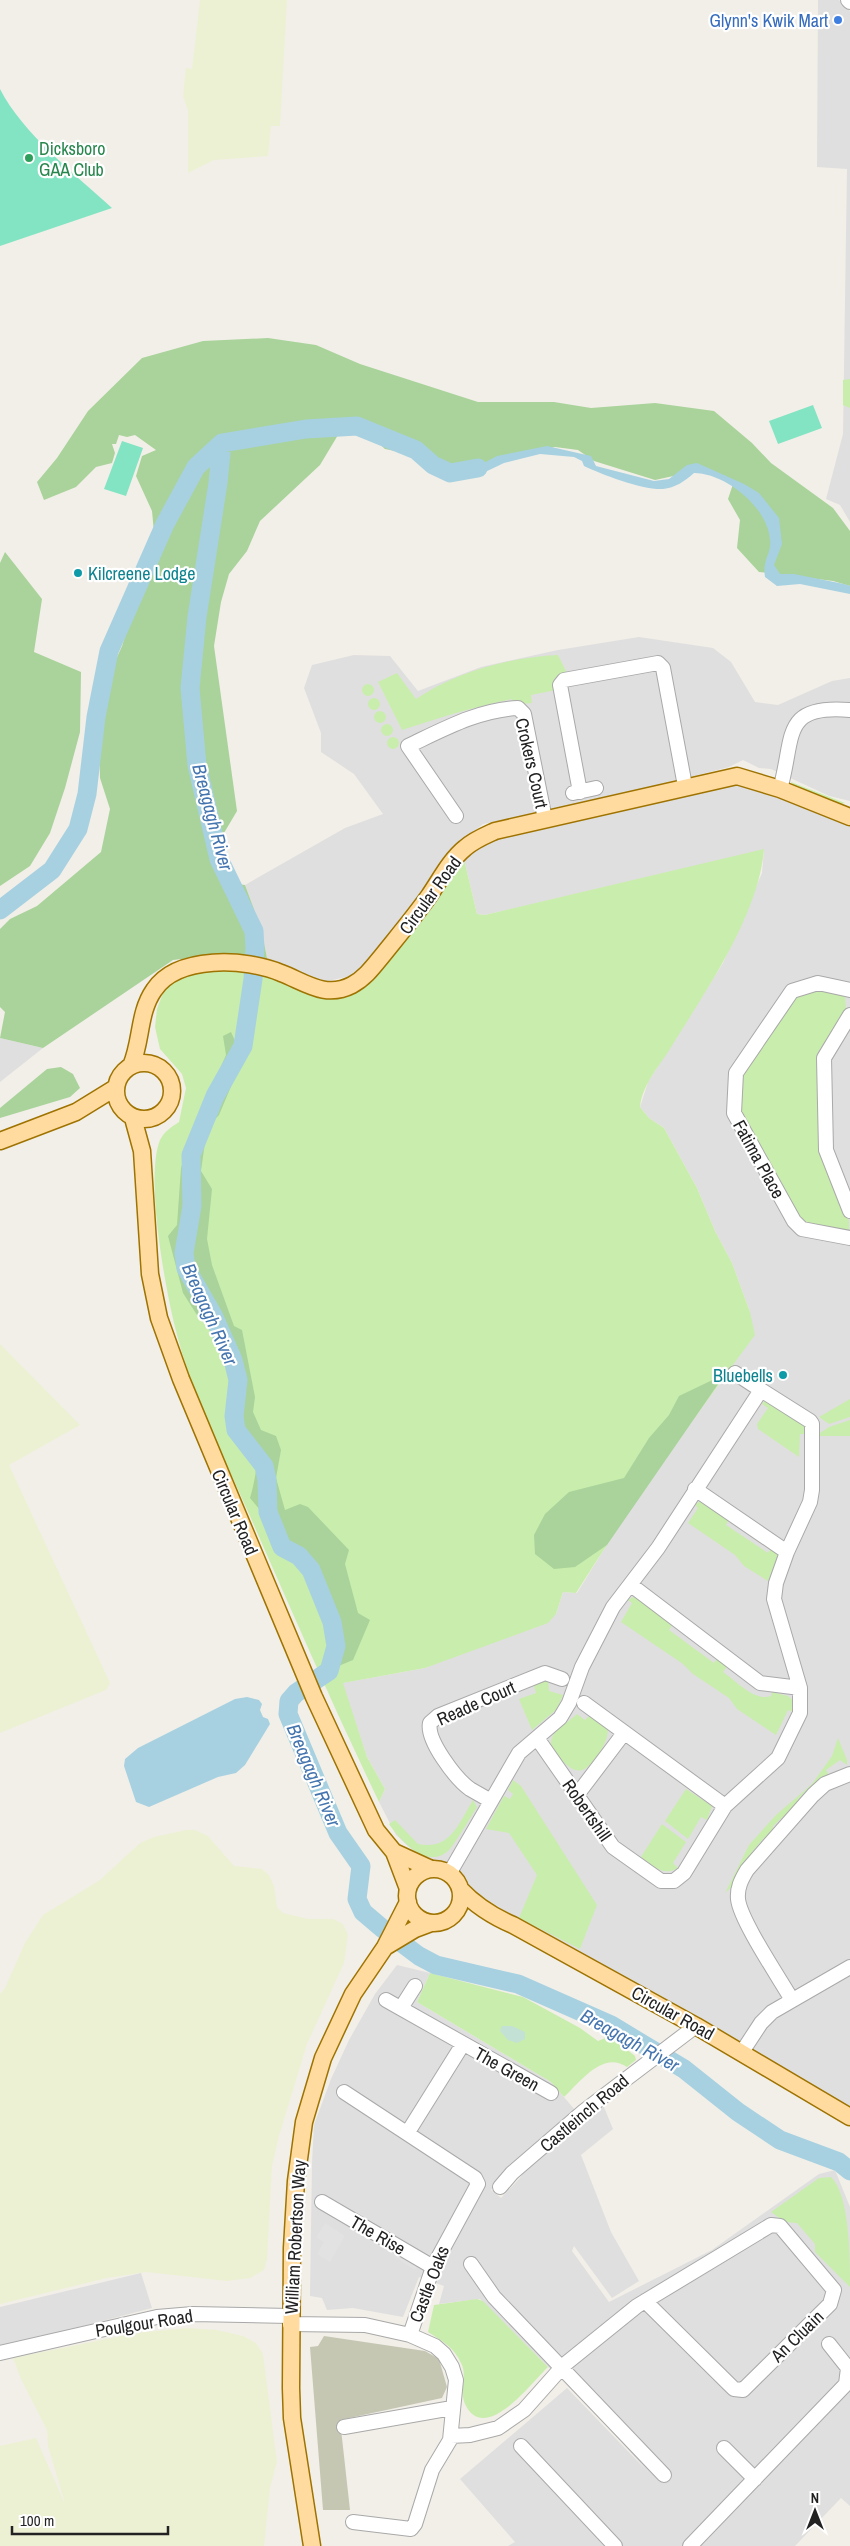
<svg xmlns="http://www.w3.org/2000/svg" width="850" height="2546" font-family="'Archivo Narrow',sans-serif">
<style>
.residential{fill:#e0dfdf}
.construction{fill:#c6c7b3}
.farmland{fill:#edf1d3}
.grass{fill:#c9edad}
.forest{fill:#a9d39b}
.wetland{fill:#c4e1d5}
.pitch{fill:#83e4c4}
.parking{fill:#e2e2e2}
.water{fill:#a7d1e1}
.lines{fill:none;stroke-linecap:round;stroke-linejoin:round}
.river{stroke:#a7d1e1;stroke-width:19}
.minor-casing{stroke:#a9a9a9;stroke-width:16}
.major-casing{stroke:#9f7300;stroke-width:19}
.minor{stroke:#fff;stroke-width:14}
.major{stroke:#ffdba0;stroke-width:16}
.shop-dot{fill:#3f7fe0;stroke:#fff;stroke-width:2}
.leisure-dot{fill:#2e9e5b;stroke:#fff;stroke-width:2}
.culture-dot{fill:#0f9aa8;stroke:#fff;stroke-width:2}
.labels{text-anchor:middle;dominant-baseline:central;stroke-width:4.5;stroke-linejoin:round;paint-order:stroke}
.shop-label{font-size:18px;fill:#366cbe;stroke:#fff;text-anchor:end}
.leisure-label{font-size:18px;fill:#27864d;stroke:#fff;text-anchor:start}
.culture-label{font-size:18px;fill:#0d838f;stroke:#fff;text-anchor:start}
.street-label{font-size:18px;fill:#222;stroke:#fff}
.water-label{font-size:19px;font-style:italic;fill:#4575af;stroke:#fff}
</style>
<rect width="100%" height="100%" fill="#f2efe8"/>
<path class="residential" d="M 818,0 L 839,0 L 850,11 L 850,522 L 840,505 L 826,499 L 843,434 L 847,169 L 817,167 Z
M 639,637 L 713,648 L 731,662 L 755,702 L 778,705 L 832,681 L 850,678 L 850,801 L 829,796 L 771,769 L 759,768 L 743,760 L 729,767 L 620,795 L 483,824 L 453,847 L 394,932 L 354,975 L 324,982 L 283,966 L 268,963 L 261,928 L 245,885 L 345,828 L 383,814 L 354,774 L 321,752 L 321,733 L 304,688 L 312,665 L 354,655 L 390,656 L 418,691 L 481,667 L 558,650 Z
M 731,786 L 746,786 L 850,824 L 850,2107 L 502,1909 L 423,1860 L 396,1835 L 379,1802 L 385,1789 L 367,1757 L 342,1683 L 425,1668 L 556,1614 L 563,1592 L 577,1593 L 750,1312 L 732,1263 L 715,1231 L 697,1188 L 664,1128 L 649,1118 L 640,1107 L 648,1082 L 723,963 L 762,873 L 764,850 L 485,915 L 477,914 L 463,855 L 492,839 Z
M 0,1038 L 43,1048 L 0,1082 Z
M 397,1965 L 430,1973 L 417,2002 L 551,2082 L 575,2110 L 508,2170 L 491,2190 L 501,2198 L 520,2178 L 532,2159 L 601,2100 L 613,2129 L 581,2155 L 611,2232 L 639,2281 L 612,2298 L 574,2246 L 572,2251 L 609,2302 L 712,2250 L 819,2174 L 835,2170 L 850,2207 L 850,2506 L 841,2498 L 795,2546 L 508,2546 L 515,2542 L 460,2479 L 567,2388 L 648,2472 L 569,2383 L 548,2367 L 480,2299 L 439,2304 L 444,2286 L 419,2277 L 403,2317 L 353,2308 L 327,2310 L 322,2298 L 310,2296 L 312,2163 L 314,2125 L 331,2079 L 349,2040 L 375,1994 Z
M 141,2273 L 152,2308 L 0,2348 L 0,2307 Z"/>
<path class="construction" d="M 324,2336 L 425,2351 L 439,2359 L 447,2387 L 442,2398 L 340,2420 L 350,2510 L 323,2510 L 310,2347 L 318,2346 Z"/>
<path class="farmland" d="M 200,0 L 287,0 L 280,126 L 271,126 L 268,156 L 214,160 L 188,173 L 188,110 L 183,96 L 186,68 L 192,69 Z
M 0,1344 L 80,1425 L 9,1465 L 110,1683 L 106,1690 L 0,1733 Z
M 186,1830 L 195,1830 L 208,1836 L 234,1866 L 262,1869 L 269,1875 L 274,1886 L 277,1907 L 283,1913 L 308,1919 L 333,1919 L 343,1924 L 348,1935 L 344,1963 L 307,2044 L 279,2136 L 272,2166 L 267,2260 L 264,2270 L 250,2278 L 227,2281 L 146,2272 L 107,2278 L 0,2304 L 0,1994 L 5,1988 L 25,1943 L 43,1915 L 100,1880 L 140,1843 L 154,1837 Z
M 187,2328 L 217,2330 L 243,2336 L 256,2343 L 263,2354 L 277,2462 L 270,2488 L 264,2546 L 0,2546 L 0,2446 L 36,2438 L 65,2504 L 48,2446 L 47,2430 L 21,2379 L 13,2358 L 136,2333 Z"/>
<path class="grass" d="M 850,379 L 850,408 L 843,405 L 843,380 Z
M 558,655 L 567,673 L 556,690 L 531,695 L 532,703 L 513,705 L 512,699 C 474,707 438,718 402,730 L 378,682 L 397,673 L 416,699 C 456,672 510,657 558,655 Z
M362 690a6 6 0 1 1 12 0a6 6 0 1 1-12 0Z
M368 704a6 6 0 1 1 12 0a6 6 0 1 1-12 0Z
M374 717a6 6 0 1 1 12 0a6 6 0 1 1-12 0Z
M381 730a6 6 0 1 1 12 0a6 6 0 1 1-12 0Z
M387 743a6 6 0 1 1 12 0a6 6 0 1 1-12 0Z
M 791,782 L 845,803 L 837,805 L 793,786 Z
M 764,849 C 759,914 707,989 673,1044 C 662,1063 642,1084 640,1107 L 649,1118 L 664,1128 L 697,1188 L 715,1231 L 732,1263 L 750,1312 L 755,1335 C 693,1419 632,1504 576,1593 L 563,1592 L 556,1614 L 548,1623 L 425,1668 L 343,1683 L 367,1757 L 385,1789 L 379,1802 C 334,1708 292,1612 250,1516 C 223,1455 191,1393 175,1327 C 165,1287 145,1177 160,1140 C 164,1132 171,1127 179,1122 L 186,1088 L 182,1074 L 160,1049 L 155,1027 L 157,1009 L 163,993 L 177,977 L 197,968 L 235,968 L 278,978 L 313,996 L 333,997 L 369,982 L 393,956 L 463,855 L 477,914 L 485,915 Z
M 820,987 L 845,995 L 846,1011 L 818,1052 L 820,1150 L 849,1221 L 849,1230 L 843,1236 L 808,1226 L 794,1214 L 749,1126 L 744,1125 L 738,1105 L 744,1069 L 790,999 Z
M 850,1399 L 850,1417 L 829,1424 L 819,1417 Z
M 765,1400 L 805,1425 L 807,1434 L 800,1434 L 799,1457 L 758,1429 L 757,1424 L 768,1408 L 762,1404 Z
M 850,1420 L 850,1436 L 820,1436 L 820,1433 L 829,1427 Z
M 700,1501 L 730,1518 L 726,1525 L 768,1553 L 771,1548 L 777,1552 L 777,1558 L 768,1581 L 744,1566 L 735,1555 L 688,1523 L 698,1508 L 695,1505 Z
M 633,1597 L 637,1599 L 639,1597 L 674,1622 L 669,1630 L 714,1663 L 718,1657 L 728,1665 L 723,1672 C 736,1681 755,1702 771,1696 L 772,1692 L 788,1696 L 795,1702 L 795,1713 L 788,1710 L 776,1735 L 737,1709 L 729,1698 L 693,1674 L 683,1664 L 621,1622 L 632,1603 L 628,1600 Z
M 544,1678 L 548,1680 L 549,1691 L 563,1695 L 557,1709 L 532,1730 L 519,1699 L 536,1693 L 533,1682 Z
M 577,1714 L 585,1720 L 590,1715 C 595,1718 603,1721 606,1726 C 614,1735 592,1768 582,1770 C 570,1774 555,1753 551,1744 C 551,1729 568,1723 577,1714 Z
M 838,1738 L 847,1760 L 847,1765 L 840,1760 L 826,1770 L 829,1776 L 814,1788 L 811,1786 L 798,1799 L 800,1802 L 786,1818 L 784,1816 L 773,1826 L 773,1832 L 767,1840 L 764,1838 L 752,1852 L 753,1856 L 734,1885 L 725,1893 L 749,1845 L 776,1815 L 812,1784 L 832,1756 Z
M 513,1780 L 521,1786 L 597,1905 L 580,1949 L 519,1918 L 537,1875 L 509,1833 L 486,1829 L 504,1796 L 510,1799 L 513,1794 L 508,1790 Z
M 686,1789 L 712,1806 L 707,1820 L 701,1817 L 688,1839 L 665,1821 Z
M 473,1800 L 477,1807 C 470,1818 457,1841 449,1850 C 427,1871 400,1840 389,1824 L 395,1820 L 418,1844 C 450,1851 459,1823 473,1800 Z
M 662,1824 L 686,1842 L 673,1863 L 678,1868 C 663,1877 653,1866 641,1857 Z
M 430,1973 L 523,1997 L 580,2028 L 598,2041 L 610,2036 L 635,2056 L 636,2060 L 627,2067 C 603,2050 580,2082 564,2097 L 551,2082 L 417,2002 Z
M 831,2177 C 850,2195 850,2259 850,2287 L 815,2252 L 815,2244 L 797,2223 L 785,2222 L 771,2212 L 819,2178 Z
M 477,2299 L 483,2301 L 548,2367 C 532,2382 485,2446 465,2404 C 459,2391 468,2376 461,2363 C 454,2347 442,2341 428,2332 L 434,2305 Z"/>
<path class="forest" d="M 268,338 L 316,345 L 360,364 L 478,402 L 554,402 L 591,408 L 655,403 L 714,411 L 752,443 L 771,463 L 833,508 L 850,531 L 850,586 L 833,581 L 759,572 L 737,548 L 740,520 L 728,499 L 734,481 L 699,465 L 678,475 L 655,480 L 594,461 L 578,450 L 555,447 L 512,456 L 479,469 L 448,470 L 415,455 L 385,449 L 360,426 L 338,435 L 320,465 L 260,521 L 247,551 L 229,574 L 221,602 L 214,646 L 237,811 L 224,833 L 214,861 L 231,883 L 245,885 L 261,928 L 268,963 L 214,955 L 173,960 L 43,1048 L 0,1038 L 5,1012 L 0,1007 L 0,929 L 10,919 L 37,906 L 101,852 L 110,809 L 100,778 L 99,738 L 110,673 L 122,646 L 155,543 L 152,511 L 136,476 L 142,456 L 156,450 L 135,435 L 127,437 L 119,435 L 116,444 L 112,444 L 115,453 L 112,463 L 96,467 L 76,487 L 44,500 L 37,482 L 57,458 L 88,411 L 142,358 L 203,341 Z
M 5,552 L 42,599 L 34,652 L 81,672 L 80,732 L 65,788 L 50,833 L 30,866 L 0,886 L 0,563 Z
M 231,1032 L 243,1058 L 219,1115 L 207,1128 L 201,1171 L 212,1189 L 207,1239 L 212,1265 L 234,1326 L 242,1330 L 255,1397 L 253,1412 L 261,1430 L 276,1436 L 281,1450 L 276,1478 L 285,1510 L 300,1504 L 308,1507 L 349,1550 L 345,1564 L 358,1613 L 370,1620 L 353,1660 L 336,1667 L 338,1632 L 322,1585 L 304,1554 L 280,1534 L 250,1498 C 255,1482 256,1467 260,1451 L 229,1420 L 229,1413 L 243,1374 L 234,1349 L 217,1337 L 197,1315 L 183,1293 L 168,1236 L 177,1225 L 181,1168 L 195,1125 L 226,1055 L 223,1036 Z
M 61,1067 L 73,1074 L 80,1088 L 70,1097 L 0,1118 L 0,1108 L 47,1069 Z
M 725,1374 L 607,1545 L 575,1567 L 554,1569 L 535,1554 L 534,1535 L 545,1514 L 569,1492 L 624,1478 L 649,1438 L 669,1415 L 679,1396 Z"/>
<path class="wetland" d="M 502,2026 L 512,2026 L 525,2032 L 525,2039 L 517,2043 L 508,2040 L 500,2031 Z"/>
<path class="pitch" d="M 0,89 C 23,134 75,174 112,208 L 0,246 Z
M 813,405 L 822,428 L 778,444 L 769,421 Z
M 122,441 L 143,448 L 126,496 L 104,489 Z"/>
<path class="parking" d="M 325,2223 L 345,2236 L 330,2262 L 317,2254 L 324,2242 L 316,2237 Z
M 398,2252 L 418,2265 L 415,2270 L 395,2257 Z"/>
<path class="water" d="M 547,446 L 591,456 L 596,466 L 654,481 L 669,479 L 687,465 L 697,463 L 744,484 L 759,493 L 779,518 L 782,544 L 774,565 L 780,574 L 794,574 L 844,584 L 850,586 L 850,594 L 800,584 L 777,586 L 765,577 C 762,559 772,553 770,540 C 768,507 725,473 694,473 C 685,481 675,488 663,489 C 642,490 603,475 584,466 L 582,461 L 574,457 L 540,454 L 504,463 L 483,473 L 455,476 L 455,471 L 480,465 L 497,456 Z
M 247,1697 L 259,1700 L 262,1704 L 260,1710 L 263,1717 L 268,1719 L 270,1724 L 245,1765 L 236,1773 L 218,1777 L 149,1807 L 136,1802 L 124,1766 L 125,1759 L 138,1748 L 235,1699 Z"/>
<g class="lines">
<path class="river" d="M 222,443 L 218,483 L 197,617 L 190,688 L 197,765 L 219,859 L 254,931 L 255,948 L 253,979 L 243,1046 L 215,1096 L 191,1155 L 192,1206 L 184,1253 L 186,1268 L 214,1317 L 233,1360 L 238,1380 L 234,1416 L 236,1430 L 264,1466 L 267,1480 L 268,1512 L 282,1547 L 299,1556 L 311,1570 L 332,1622 L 336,1646 L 329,1671 L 296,1693 L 289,1701 L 288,1714 L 338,1833 L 361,1866 L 357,1899 L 363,1912 L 383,1929 L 419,1956 L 436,1965 L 518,1984 L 611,2025 L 684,2069 L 738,2112 L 780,2140 L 839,2162 L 850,2171
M 0,910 L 52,870 L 78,829 L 87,794 L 96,717 L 109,651 L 165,524 L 196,467 L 222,443 L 306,429 L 357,426 L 416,450 L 433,465 L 450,473 L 478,468"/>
<defs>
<path id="minor" d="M 848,0 L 850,2
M 780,789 C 795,738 780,704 850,710
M 580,792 L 560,685 L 564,680 L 658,663 L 663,668 L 685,786
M 573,793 L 596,788
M 456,816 L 408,746 C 444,729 478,710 518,708 L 524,714 L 545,819
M 850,990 L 818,983 L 792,991 L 736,1073 L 734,1113 L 794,1221 L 802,1229 L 850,1238
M 850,1015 L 824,1058 L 826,1150 L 850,1211
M 735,1373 L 761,1390
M 695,1489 L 787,1552
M 631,1585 L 760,1683 L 800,1688
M 584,1703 L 725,1806
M 577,1795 L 624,1733
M 491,1801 C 484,1797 477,1793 470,1789 C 456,1779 426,1740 430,1723 L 438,1716 L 545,1673 L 562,1679
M 449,1874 L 519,1753 L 560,1718 L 569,1703 L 582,1667 L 613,1607 L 658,1548 L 761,1390 L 810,1421 L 812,1424 L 812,1490 L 810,1502 L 787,1552 L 776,1583 L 774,1599 L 800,1688 L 800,1713 L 778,1758 L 725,1806 L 684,1873 L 674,1881 L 661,1881 L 613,1847 L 537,1738
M 386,2000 L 551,2093
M 792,2000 C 780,1979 740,1920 738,1899 C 737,1888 741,1880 747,1870 L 813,1795 L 825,1784 L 850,1774
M 401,2008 L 415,1986
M 742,2052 L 761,2023 L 772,2012 L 850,1967
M 408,2132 L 463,2044
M 500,2187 L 512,2173 L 584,2111 L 696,2026
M 322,2202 L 433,2267
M 471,2264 L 494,2297 L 664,2475
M 290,2324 L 365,2325 L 410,2335 L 433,2267 L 478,2184 L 475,2178 L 344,2092
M 0,2353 L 157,2317 L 193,2314 L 290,2316
M 344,2427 L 452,2408
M 451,2436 L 470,2435 L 498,2428 L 524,2410 L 564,2365 L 637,2306 L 771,2225 L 780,2226 L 834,2290 L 830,2304 L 743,2390 L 734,2389 L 645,2301
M 521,2446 L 615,2546
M 724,2448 L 755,2479
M 353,2522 L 411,2529 L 415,2524 L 432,2470 L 450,2440 L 456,2380 L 452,2367 L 444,2354 L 435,2346 L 410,2335
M 690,2546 L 846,2384 L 848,2368 L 829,2344"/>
<path id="major" d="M116 1091a28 28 0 1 1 56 0a28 28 0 1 1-56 0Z
M 131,1066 C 142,1041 138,1013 154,990 C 177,955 246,958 281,973 C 305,982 325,999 352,985 C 365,978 373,967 382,956 C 398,936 414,917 429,896 C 440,880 450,860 465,848 C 474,840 484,836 495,831 L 737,776 L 780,789 L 850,817
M 133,1118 L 142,1151 L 150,1274 L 159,1318 L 181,1379 L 314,1697 L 376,1830 L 394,1852 L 408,1889
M 0,1141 L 76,1112 L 115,1088
M 394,1852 L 431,1869
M407 1896a27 27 0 1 1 54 0a27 27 0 1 1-54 0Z
M 460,1889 C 476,1906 492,1916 513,1925 L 696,2026 L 850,2117
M 385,1947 L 415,1929 L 431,1923
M 312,2546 L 292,2418 L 291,2388 L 292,2248 L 296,2181 L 304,2122 L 323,2058 L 353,1994 L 385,1947 L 408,1902"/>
</defs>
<use href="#minor" class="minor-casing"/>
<use href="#major" class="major-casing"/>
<use href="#minor" class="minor"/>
<use href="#major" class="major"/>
</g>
<circle class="shop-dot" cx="838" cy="20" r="5"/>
<circle class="leisure-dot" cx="29" cy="158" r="5"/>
<g class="culture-dot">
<circle cx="78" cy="573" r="5"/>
<circle cx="783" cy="1375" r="5"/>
</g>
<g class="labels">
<g class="shop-label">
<text x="828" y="20">Glynn's Kwik Mart</text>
</g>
<g class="leisure-label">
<text x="39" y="148">Dicksboro<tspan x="39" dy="21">GAA Club</tspan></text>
</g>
<g class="culture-label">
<text x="88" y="573">Kilcreene Lodge</text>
<text x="773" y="1375" text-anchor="end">Bluebells</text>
</g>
<g class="street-label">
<text transform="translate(532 763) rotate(77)">Crokers Court</text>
<text transform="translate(430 895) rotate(-54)">Circular Road</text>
<text transform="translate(759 1159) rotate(61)">Fatima Place</text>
<text transform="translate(235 1512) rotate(67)">Circular Road</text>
<text transform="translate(476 1703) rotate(-24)">Reade Court</text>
<text transform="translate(587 1810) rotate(55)">Robertshill</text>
<text transform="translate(673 2013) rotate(29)">Circular Road</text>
<text transform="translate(507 2069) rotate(29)">The Green</text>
<text transform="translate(584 2113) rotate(-40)">Castleinch Road</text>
<text transform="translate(378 2235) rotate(30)">The Rise</text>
<text transform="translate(295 2237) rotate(-87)">William Robertson Way</text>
<text transform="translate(429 2284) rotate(-69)">Castle Oaks</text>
<text transform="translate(144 2323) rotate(-9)">Poulgour Road</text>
<text transform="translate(797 2336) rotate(-44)">An Cluain</text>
</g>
<g class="water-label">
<text transform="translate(213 817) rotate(75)">Breagagh River</text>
<text transform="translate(210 1314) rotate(66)">Breagagh River</text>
<text transform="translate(314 1775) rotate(67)">Breagagh River</text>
<text transform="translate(630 2040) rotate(29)">Breagagh River</text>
</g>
</g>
<g transform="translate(815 2511)" stroke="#ffffff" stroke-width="4" paint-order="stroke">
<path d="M0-4L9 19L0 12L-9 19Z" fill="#222222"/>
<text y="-8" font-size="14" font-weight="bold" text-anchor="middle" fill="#222222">N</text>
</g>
<path d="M12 2526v8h156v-8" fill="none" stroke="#222222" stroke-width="2.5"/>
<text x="20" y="2526" font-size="15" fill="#222222" stroke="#ffffff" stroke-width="4" paint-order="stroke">100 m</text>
</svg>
